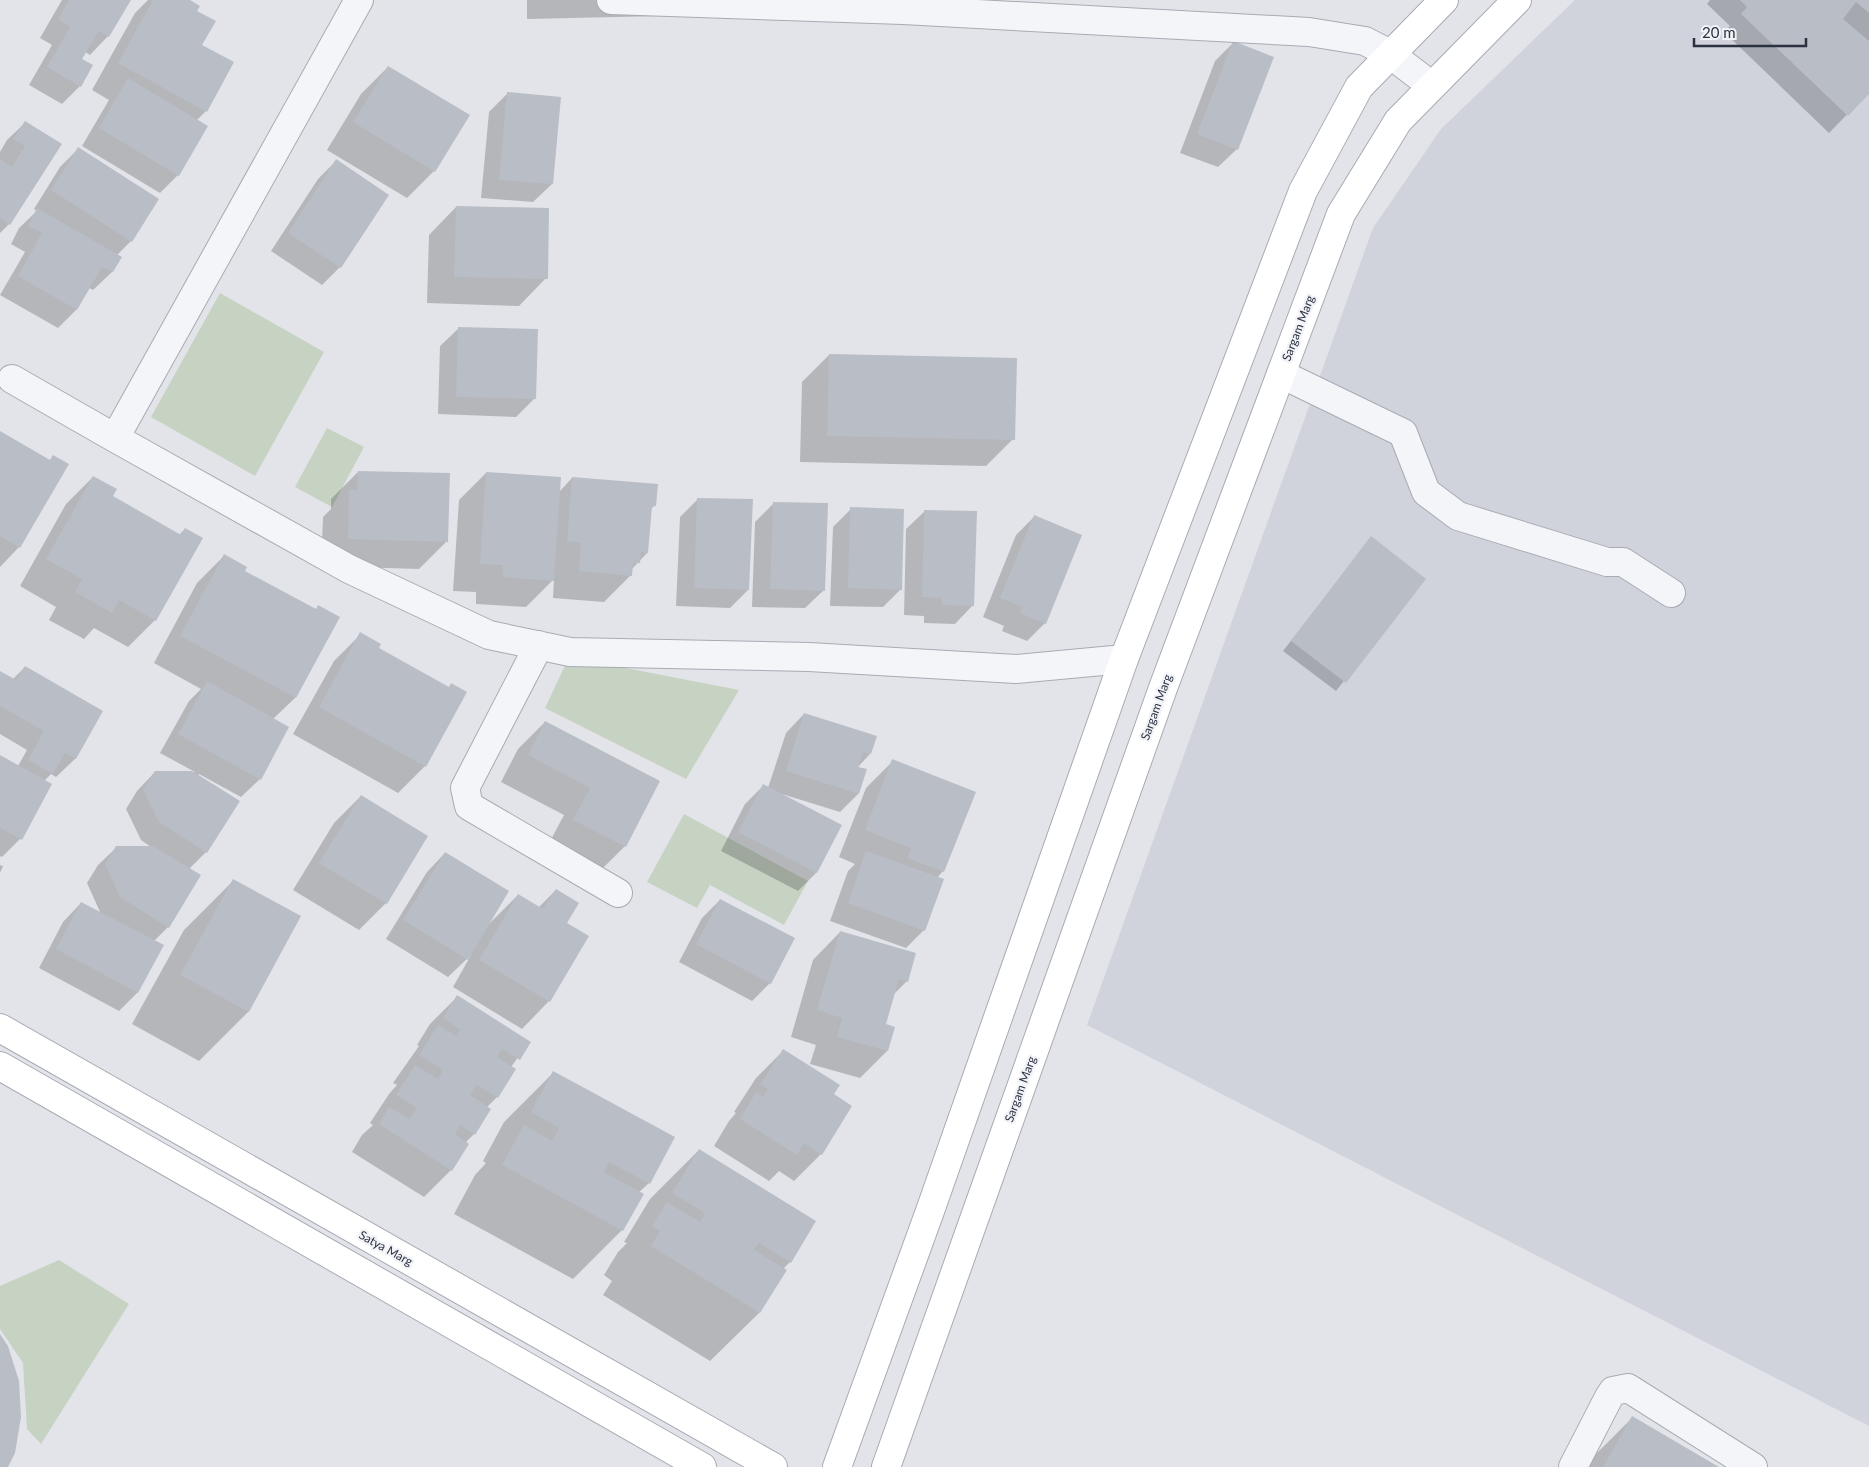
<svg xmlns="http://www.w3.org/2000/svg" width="1869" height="1467" font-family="Lato,sans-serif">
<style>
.built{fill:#d0d3db}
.green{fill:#c6d3c3}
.shadow{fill:#0003}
.building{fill:#b9bdc6}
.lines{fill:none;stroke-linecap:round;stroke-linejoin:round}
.minor-casing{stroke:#a7abb3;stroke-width:30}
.tertiary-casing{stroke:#a7abb3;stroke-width:30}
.secondary-casing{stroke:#a7abb3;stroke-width:30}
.minor{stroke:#f4f5f8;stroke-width:28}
.tertiary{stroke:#f4f5f8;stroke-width:28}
.secondary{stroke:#fff;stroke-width:28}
.labels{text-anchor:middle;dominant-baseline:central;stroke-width:4.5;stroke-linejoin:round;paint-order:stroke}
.street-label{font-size:12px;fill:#2b3141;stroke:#f1f3f7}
</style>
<rect width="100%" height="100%" fill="#e2e4e9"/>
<path class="built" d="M 1575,0 L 1869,0 L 1869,1426 L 1087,1025 L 1373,228 L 1441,129 Z"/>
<path class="green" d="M 220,293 L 324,352 L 255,476 L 151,417 Z
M 327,428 L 364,447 L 332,507 L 295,487 Z
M 569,657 L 739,690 L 686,779 L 545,708 Z
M 684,814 L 808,881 L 784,925 L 710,885 L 697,908 L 647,882 Z
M 59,1260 L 129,1304 L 41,1444 L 27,1429 L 23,1363 L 0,1329 L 0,1286 Z"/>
<path class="shadow" d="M 62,0 L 129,0 L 108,36 L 90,55 L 85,52 L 81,59 L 80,86 L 62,104 L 29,85 L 52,45 L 40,38 Z
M 148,0 L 188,0 L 195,11 L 200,45 L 232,63 L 205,112 L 197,120 L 178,175 L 160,193 L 82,146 L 109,100 L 92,90 L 135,13 Z
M 527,0 L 678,0 L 662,16 L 527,19 Z
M 1710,0 L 1869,0 L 1869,92 L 1829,133 L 1724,32 L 1730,26 L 1707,4 Z
M 1233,43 L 1237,149 L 1218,167 L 1180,153 L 1215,61 Z
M 388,67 L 434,171 L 407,198 L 327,150 L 361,94 Z
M 507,94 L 552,184 L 533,202 L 481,198 L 489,112 Z
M 26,122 L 60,144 L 9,224 L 0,233 L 0,152 L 7,140 Z
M 78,149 L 131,241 L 117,255 L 120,257 L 112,272 L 93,290 L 89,288 L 76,310 L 58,328 L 0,295 L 25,252 L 11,244 L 19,228 L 37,211 L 34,209 L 60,167 Z
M 336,161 L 340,267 L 322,285 L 271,251 L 318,179 Z
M 456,207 L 546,278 L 519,306 L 427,303 L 429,235 Z
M 459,328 L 534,399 L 516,417 L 438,414 L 440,346 Z
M 829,355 L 1013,439 L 986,466 L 800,462 L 802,382 Z
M 0,432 L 49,461 L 53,457 L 19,547 L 0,567 Z
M 358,472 L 446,542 L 419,569 L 321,566 L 323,517 L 331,509 L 331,499 Z
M 486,473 L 559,492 L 572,478 L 655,505 L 651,509 L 647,553 L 631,570 L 631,575 L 604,602 L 553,598 L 554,579 L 526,607 L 476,604 L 476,592 L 453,591 L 459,500 Z
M 93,477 L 111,497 L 179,535 L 185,529 L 155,620 L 128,647 L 94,628 L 84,639 L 49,620 L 56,607 L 20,586 L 66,504 Z
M 698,499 L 748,590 L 730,608 L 676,606 L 680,517 Z
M 774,503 L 824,590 L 805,608 L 752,607 L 755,522 Z
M 851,509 L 901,589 L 883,607 L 830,606 L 833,527 Z
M 925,511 L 973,605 L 955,624 L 924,623 L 924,616 L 904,615 L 906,529 Z
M 1034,517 L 1045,623 L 1027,641 L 1002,631 L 1004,626 L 983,617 L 1016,535 Z
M 1371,538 L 1424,579 L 1336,691 L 1283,651 Z
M 224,556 L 243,572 L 315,610 L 338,617 L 295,698 L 273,719 L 260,779 L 241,797 L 199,774 L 198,776 L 206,852 L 189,869 L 168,927 L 154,941 L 137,993 L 119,1011 L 39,968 L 63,922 L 81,903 L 101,914 L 87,883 L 98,865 L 117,847 L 151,847 L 141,840 L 126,809 L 137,791 L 155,772 L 195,772 L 160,753 L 189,701 L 201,689 L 154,663 L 197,583 Z
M 361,634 L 377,649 L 448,688 L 425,766 L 398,793 L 293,734 L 334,661 Z
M 25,667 L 101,712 L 75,759 L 56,777 L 51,774 L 44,781 L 20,839 L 2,857 L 0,856 L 0,756 L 18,766 L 27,750 L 0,734 L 0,673 L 12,680 Z
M 804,714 L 870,754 L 857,768 L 858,794 L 840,812 L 782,794 L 816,873 L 798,891 L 721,851 L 745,804 L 763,786 L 768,788 L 786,733 Z
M 545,722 L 659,782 L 625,846 L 598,873 L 547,847 L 564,815 L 501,782 L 518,749 Z
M 893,761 L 943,871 L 937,878 L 924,930 L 906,948 L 830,921 L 848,871 L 855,864 L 839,857 L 866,788 Z
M 361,796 L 426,836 L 386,903 L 359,930 L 293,890 L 334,823 Z
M 445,853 L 488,925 L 518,895 L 538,908 L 556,890 L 565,924 L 587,937 L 549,1001 L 522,1029 L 453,987 L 471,955 L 448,977 L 386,939 L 427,872 Z
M 0,865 L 3,866 L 0,873 Z
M 233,881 L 299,917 L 248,1012 L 199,1061 L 132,1024 L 184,930 Z
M 720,900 L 770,983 L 752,1001 L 679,962 L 702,918 Z
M 840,932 L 907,981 L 894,994 L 884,1025 L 887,1051 L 860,1078 L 810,1064 L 816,1045 L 791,1037 L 813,960 Z
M 457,997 L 529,1042 L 511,1067 L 497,1097 L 486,1108 L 474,1134 L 465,1143 L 451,1170 L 424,1197 L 352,1152 L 362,1135 L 373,1125 L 370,1123 L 389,1094 L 397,1085 L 393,1083 L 419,1046 L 417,1045 L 430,1024 Z
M 783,1051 L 832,1095 L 821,1154 L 794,1181 L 779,1171 L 769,1181 L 714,1146 L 729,1121 L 736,1113 L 734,1112 L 756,1078 Z
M 553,1073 L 649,1183 L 638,1193 L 622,1230 L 573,1279 L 454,1214 L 475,1175 L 486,1163 L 483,1161 L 504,1122 Z
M 699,1150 L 790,1262 L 783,1269 L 785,1271 L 759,1313 L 710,1361 L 603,1295 L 612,1281 L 604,1275 L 618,1252 L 627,1243 L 624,1242 L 650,1199 Z
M 1632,1418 L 1716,1467 L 1583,1467 Z"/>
<path class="building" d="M 69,0 L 131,0 L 109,37 L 99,31 L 82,59 L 93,65 L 81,87 L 47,67 L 70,27 L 58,19 Z
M 153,0 L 190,0 L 200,6 L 197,11 L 216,21 L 202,45 L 234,62 L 207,112 L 118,63 Z
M 1740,0 L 1869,0 L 1869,13 L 1856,2 L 1843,19 L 1869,41 L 1869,94 L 1848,116 L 1741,14 L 1747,7 Z
M 1233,41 L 1274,57 L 1238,150 L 1197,134 Z
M 388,66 L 470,115 L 435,172 L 353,122 Z
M 128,78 L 208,126 L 179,176 L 99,128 Z
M 507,92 L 561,97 L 553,184 L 499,180 Z
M 25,121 L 62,144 L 10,225 L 0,218 L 0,159 L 12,167 L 25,146 L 13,139 Z
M 78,147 L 159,199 L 132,242 L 51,190 Z
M 336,159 L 389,195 L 341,268 L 288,233 Z
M 456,206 L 549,208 L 548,279 L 454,277 Z
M 37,208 L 122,257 L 113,272 L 102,267 L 77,310 L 18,276 L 42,233 L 28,226 Z
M 458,327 L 538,329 L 536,399 L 456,397 Z
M 829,354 L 1017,358 L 1015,440 L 827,436 Z
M 0,431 L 50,460 L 53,455 L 69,464 L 20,548 L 0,536 Z
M 358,471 L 450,473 L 448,542 L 348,539 L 349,489 L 357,490 Z
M 486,472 L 561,477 L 554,581 L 502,577 L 503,565 L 480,564 Z
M 93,476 L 117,489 L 113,496 L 181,535 L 185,528 L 203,538 L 156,621 L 119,600 L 112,613 L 75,592 L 82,579 L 46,559 Z
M 572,477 L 658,484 L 656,506 L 652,506 L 648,553 L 641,552 L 640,563 L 633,563 L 632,576 L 579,571 L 581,543 L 567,541 Z
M 697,498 L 753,499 L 749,590 L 694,588 Z
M 773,502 L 828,503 L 825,591 L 770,589 Z
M 850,507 L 904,509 L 902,590 L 848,588 Z
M 924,510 L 977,511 L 974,606 L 942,605 L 942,598 L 922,597 Z
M 1034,515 L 1082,535 L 1046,624 L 1020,613 L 1022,607 L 1000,598 Z
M 1371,536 L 1426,579 L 1346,683 L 1291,641 Z
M 224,554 L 247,567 L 245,571 L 316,609 L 318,605 L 340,617 L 296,698 L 180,636 Z
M 360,632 L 381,644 L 379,648 L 449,687 L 451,683 L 467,692 L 426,767 L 319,707 Z
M 25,666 L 103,711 L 76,759 L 65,753 L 53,774 L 28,760 L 44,731 L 0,706 L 0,671 L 16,680 Z
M 207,681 L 289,727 L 261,780 L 178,734 Z
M 804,713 L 877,736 L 871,754 L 863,752 L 858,767 L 867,769 L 859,794 L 786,771 Z
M 545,721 L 660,781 L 626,847 L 573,820 L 590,788 L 528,755 Z
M 0,755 L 52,784 L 22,840 L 0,828 Z
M 892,759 L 976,792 L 944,872 L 907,858 L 911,848 L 865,830 Z
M 155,771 L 192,771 L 240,801 L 207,853 L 159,822 L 143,790 Z
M 763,784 L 842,825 L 817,873 L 738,832 Z
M 361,795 L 428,836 L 387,904 L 319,863 Z
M 116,846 L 153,846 L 201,875 L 169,928 L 120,897 L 105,864 Z
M 866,851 L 944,879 L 925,931 L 848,903 Z
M 445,852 L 509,891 L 468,960 L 403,920 Z
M 233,879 L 301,916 L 249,1012 L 180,975 Z
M 556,889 L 579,903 L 567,923 L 589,936 L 550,1002 L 479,960 L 518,894 L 543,909 Z
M 720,899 L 795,938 L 771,984 L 696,944 Z
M 81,902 L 164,945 L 138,993 L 56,949 Z
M 840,931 L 916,953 L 908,982 L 899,979 L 886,1024 L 895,1027 L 888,1051 L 837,1037 L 842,1018 L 817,1010 Z
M 457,995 L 531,1042 L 520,1060 L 502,1049 L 497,1057 L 516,1069 L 498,1098 L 477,1085 L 470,1095 L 491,1109 L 475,1135 L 460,1125 L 455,1134 L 469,1144 L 452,1171 L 379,1124 L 389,1107 L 410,1119 L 417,1108 L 396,1095 L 415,1065 L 438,1079 L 443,1070 L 419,1055 L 438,1025 L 456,1036 L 460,1029 L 443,1018 Z
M 783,1049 L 840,1085 L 834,1094 L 852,1106 L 822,1155 L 804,1143 L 797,1155 L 740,1119 L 756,1092 L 763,1097 L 768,1089 L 760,1085 Z
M 553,1071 L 675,1137 L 650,1184 L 609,1162 L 604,1172 L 644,1194 L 623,1231 L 502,1165 L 524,1125 L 552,1141 L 559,1128 L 531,1112 Z
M 699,1149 L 816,1221 L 791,1263 L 759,1243 L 754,1250 L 787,1270 L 760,1313 L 651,1246 L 660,1231 L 652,1226 L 667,1202 L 700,1222 L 705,1213 L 672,1193 Z
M 0,1334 L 8,1346 L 19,1381 L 21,1417 L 15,1453 L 8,1467 L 0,1467 Z
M 1632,1416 L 1719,1467 L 1603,1467 Z"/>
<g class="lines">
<defs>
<path id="minor" d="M 359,0 L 115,438 L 349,569 L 489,635 L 570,652 L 809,657 L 1016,669 L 1124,659
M 1281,374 L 1403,433 L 1426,492 L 1458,516 L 1607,562 L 1623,562 L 1671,593
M 12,379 L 115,438
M 539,645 L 465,788 L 469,806 L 618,893
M 1573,1467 L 1609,1397 L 1613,1391 L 1628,1388 L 1753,1467"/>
<path id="tertiary" d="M 611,0 L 903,10 L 1309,32 L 1365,41 L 1390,54 L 1432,86"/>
<path id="secondary" d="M 0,1028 L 773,1467
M 0,1066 L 702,1467
M 837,1467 L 930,1211 L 1124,659 L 1303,191 L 1359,87 L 1444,0
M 886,1467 L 1163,688 L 1341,214 L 1398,121 L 1517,0"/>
</defs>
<use href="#minor" class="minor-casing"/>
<use href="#tertiary" class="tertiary-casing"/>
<use href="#secondary" class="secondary-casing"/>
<use href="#minor" class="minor"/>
<use href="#tertiary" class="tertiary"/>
<use href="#secondary" class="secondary"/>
</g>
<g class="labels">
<g class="street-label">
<text transform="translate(1298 328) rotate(-69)">Sargam Marg</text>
<text transform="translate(1156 707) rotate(-70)">Sargam Marg</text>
<text transform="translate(1020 1089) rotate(-70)">Sargam Marg</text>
<text transform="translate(386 1248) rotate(29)">Satya Marg</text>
</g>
</g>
<path d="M1694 38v8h112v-8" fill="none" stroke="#2b3141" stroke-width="2.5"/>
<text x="1702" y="38" font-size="15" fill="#2b3141" stroke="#f1f3f7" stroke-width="4" paint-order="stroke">20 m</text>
</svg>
